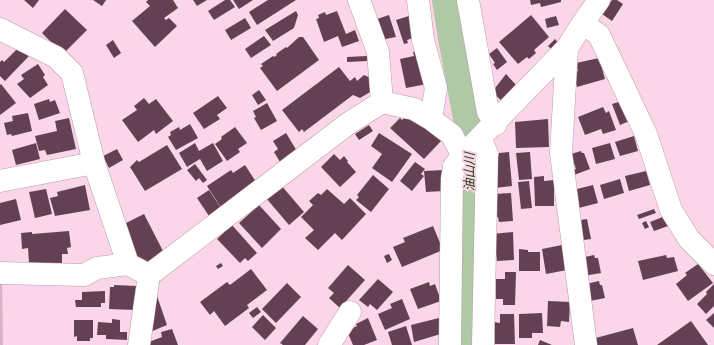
<svg xmlns="http://www.w3.org/2000/svg" width="714" height="345" font-family="Figtree,'Noto Sans JP',sans-serif">
<style>
.green{fill:#d8b2c5}
.lines{fill:none;stroke-linecap:round;stroke-linejoin:round}
.river{stroke:#afc8a6;stroke-width:30}
.building{fill:#634153}
.minor-casing{stroke:#bd9aab;stroke-width:23}
.minor{stroke:#fff;stroke-width:22}
.labels{text-anchor:middle;dominant-baseline:central;stroke-width:4;stroke-linejoin:round;paint-order:stroke}
.water-label{font-size:13px;font-style:italic;fill:#1d3d0c;stroke:#fbd6e8}
</style>
<rect width="100%" height="100%" fill="#fbd6e8"/>
<path class="green" d="M 0,279 L 2,279 L 3,345 L 0,345 Z"/>
<g class="lines">
<path class="river" d="M 447,0 L 453,38 L 469,123 L 467,189 L 468,345"/>
</g>
<path class="building" d="M 24,0 L 39,0 L 33,8 Z
M 93,0 L 106,0 L 102,6 Z
M 148,0 L 173,0 L 178,8 L 164,18 L 166,20 L 169,18 L 177,26 L 155,47 L 132,21 L 150,6 L 146,2 Z
M 193,0 L 207,0 L 197,6 Z
M 225,0 L 230,0 L 235,7 L 214,20 L 208,11 Z
M 233,0 L 253,0 L 239,9 Z
M 268,0 L 296,0 L 257,25 L 249,12 Z
M 530,0 L 561,0 L 561,2 L 541,7 L 540,3 L 531,5 Z
M 612,0 L 617,0 L 623,4 L 612,21 L 602,14 Z
M 65,9 L 87,30 L 63,54 L 42,33 Z
M 296,11 L 298,15 L 294,28 L 273,41 L 265,30 Z
M 337,11 L 346,34 L 355,30 L 359,41 L 342,47 L 338,36 L 324,42 L 316,19 L 319,18 L 318,15 L 325,12 L 326,15 Z
M 389,15 L 396,37 L 380,40 L 374,20 Z
M 412,15 L 416,37 L 407,40 L 408,43 L 404,44 L 396,20 Z
M 531,15 L 549,37 L 534,50 L 536,53 L 529,59 L 527,57 L 518,64 L 499,42 Z
M 556,16 L 559,25 L 547,28 L 545,19 Z
M 245,18 L 251,28 L 231,40 L 225,30 Z
M 264,36 L 271,45 L 251,58 L 245,49 Z
M 299,37 L 303,37 L 319,60 L 277,91 L 260,68 L 263,66 L 261,64 L 273,56 L 274,57 L 277,55 L 276,54 L 286,47 L 287,48 Z
M 555,39 L 559,44 L 552,50 L 548,46 Z
M 113,40 L 121,53 L 114,58 L 106,45 Z
M 18,48 L 29,56 L 5,81 L 0,76 L 0,62 L 2,60 L 4,62 Z
M 497,48 L 507,62 L 497,70 L 493,64 L 495,63 L 489,54 Z
M 421,50 L 427,84 L 406,88 L 400,59 L 414,56 L 413,52 Z
M 367,56 L 367,61 L 347,62 L 347,57 Z
M 599,58 L 605,79 L 577,87 L 573,72 L 578,71 L 576,63 Z
M 38,64 L 45,75 L 43,77 L 48,85 L 30,98 L 17,84 L 24,79 L 21,75 Z
M 339,67 L 350,81 L 355,77 L 357,81 L 364,75 L 373,79 L 372,91 L 360,98 L 353,95 L 304,132 L 302,129 L 299,132 L 282,110 Z
M 506,74 L 517,86 L 503,102 L 492,92 Z
M 1,84 L 16,103 L 0,115 L 0,85 Z
M 259,90 L 266,100 L 258,105 L 252,95 Z
M 218,96 L 227,108 L 217,115 L 220,119 L 204,129 L 193,113 Z
M 144,98 L 149,104 L 156,99 L 173,121 L 156,134 L 154,130 L 138,142 L 122,120 L 137,110 L 134,106 Z
M 49,99 L 50,102 L 55,100 L 60,113 L 39,120 L 34,104 Z
M 622,101 L 632,120 L 620,125 L 612,104 Z
M 267,103 L 277,121 L 261,130 L 254,118 L 256,117 L 253,111 Z
M 603,107 L 606,113 L 609,111 L 616,130 L 603,134 L 601,129 L 585,135 L 578,117 Z
M 410,112 L 442,140 L 424,159 L 390,128 L 400,118 L 402,120 Z
M 28,113 L 32,131 L 12,136 L 11,134 L 7,135 L 4,123 L 13,121 L 12,116 Z
M 69,118 L 76,149 L 47,155 L 45,150 L 39,151 L 35,136 L 57,131 L 55,121 Z
M 548,119 L 549,147 L 516,148 L 515,122 Z
M 190,124 L 198,138 L 176,150 L 168,137 L 171,135 L 170,132 L 179,127 L 180,130 Z
M 369,125 L 373,131 L 359,140 L 355,134 Z
M 235,127 L 247,143 L 238,149 L 240,152 L 227,161 L 215,144 L 222,139 L 221,137 Z
M 286,133 L 297,151 L 280,162 L 274,152 L 278,149 L 273,141 Z
M 379,133 L 412,154 L 392,182 L 372,168 L 382,154 L 371,146 Z
M 634,136 L 638,151 L 620,156 L 615,142 Z
M 36,143 L 40,159 L 16,165 L 12,150 Z
M 195,143 L 199,151 L 213,143 L 223,161 L 207,171 L 200,159 L 187,167 L 179,153 Z
M 610,143 L 615,159 L 596,164 L 592,148 Z
M 167,145 L 182,169 L 145,191 L 130,167 L 137,160 L 139,162 Z
M 117,149 L 123,160 L 109,168 L 103,156 Z
M 581,151 L 582,153 L 584,153 L 590,169 L 574,175 L 572,171 L 576,169 L 571,154 Z
M 509,152 L 512,186 L 495,188 L 495,156 L 499,155 L 499,153 Z
M 530,152 L 532,179 L 519,180 L 516,153 Z
M 334,154 L 340,160 L 344,156 L 348,161 L 347,162 L 356,172 L 340,187 L 321,167 Z
M 415,162 L 425,169 L 421,174 L 424,176 L 412,191 L 400,181 Z
M 195,164 L 207,180 L 203,183 L 199,178 L 196,181 L 187,170 Z
M 245,165 L 258,185 L 222,209 L 207,186 L 231,170 L 233,173 Z
M 443,170 L 444,191 L 426,192 L 424,171 Z
M 646,171 L 650,185 L 629,191 L 625,176 Z
M 373,175 L 389,189 L 371,212 L 356,200 L 359,197 L 357,195 Z
M 544,176 L 544,181 L 554,180 L 554,206 L 535,206 L 534,177 Z
M 620,179 L 624,193 L 604,199 L 600,185 Z
M 529,181 L 532,208 L 521,209 L 518,182 Z
M 85,185 L 90,210 L 55,216 L 50,198 L 58,196 L 57,192 Z
M 281,185 L 304,212 L 289,225 L 266,198 Z
M 593,185 L 598,203 L 571,210 L 573,190 Z
M 46,189 L 52,214 L 35,218 L 29,192 Z
M 327,189 L 344,204 L 350,198 L 366,214 L 342,240 L 335,233 L 318,250 L 305,238 L 314,230 L 301,217 L 313,205 L 309,201 L 318,193 L 321,195 Z
M 209,190 L 225,214 L 213,222 L 197,198 Z
M 511,193 L 513,221 L 499,222 L 498,217 L 496,217 L 495,194 Z
M 16,199 L 21,220 L 0,225 L 0,203 Z
M 259,205 L 281,229 L 262,248 L 239,223 Z
M 654,209 L 656,213 L 639,219 L 637,215 Z
M 144,214 L 164,253 L 143,264 L 134,265 L 116,228 Z
M 665,216 L 668,226 L 654,231 L 650,222 Z
M 587,219 L 591,239 L 577,241 L 574,221 Z
M 646,221 L 649,227 L 645,229 L 642,223 Z
M 232,225 L 257,253 L 248,261 L 245,258 L 240,263 L 217,239 Z
M 433,226 L 443,250 L 402,267 L 393,247 L 405,242 L 403,238 Z
M 69,231 L 71,247 L 67,248 L 68,254 L 62,254 L 62,263 L 29,263 L 28,248 L 22,249 L 21,233 L 32,232 L 32,234 Z
M 513,232 L 514,260 L 497,261 L 496,253 L 493,254 L 492,234 Z
M 562,245 L 567,270 L 546,274 L 542,249 Z
M 519,249 L 528,250 L 528,252 L 540,252 L 540,271 L 519,271 Z
M 389,254 L 392,260 L 387,263 L 384,256 Z
M 594,255 L 595,258 L 598,258 L 601,273 L 583,276 L 580,258 Z
M 666,255 L 667,258 L 674,257 L 678,271 L 643,280 L 638,261 Z
M 221,263 L 223,266 L 218,269 L 216,266 Z
M 698,264 L 713,283 L 688,301 L 676,284 L 687,275 L 685,273 Z
M 348,265 L 365,280 L 340,308 L 329,298 L 334,293 L 328,288 Z
M 251,269 L 267,290 L 247,305 L 249,308 L 225,326 L 214,311 L 210,315 L 200,302 L 227,282 L 230,285 Z
M 505,272 L 516,272 L 515,305 L 503,305 L 503,299 L 496,299 L 496,279 L 505,279 Z
M 378,279 L 393,292 L 377,310 L 370,304 L 368,307 L 359,300 Z
M 599,281 L 600,285 L 602,285 L 605,298 L 590,301 L 586,284 Z
M 429,282 L 430,286 L 435,284 L 441,301 L 418,309 L 410,289 Z
M 287,283 L 301,297 L 276,323 L 262,309 Z
M 714,284 L 714,306 L 706,314 L 697,304 L 707,294 L 706,292 Z
M 114,285 L 137,286 L 135,310 L 109,309 L 110,287 L 114,287 Z
M 105,291 L 105,303 L 101,303 L 101,307 L 76,307 L 75,300 L 82,300 L 82,292 Z
M 157,296 L 167,325 L 150,332 Z
M 402,299 L 410,319 L 385,330 L 378,314 L 392,308 L 390,304 Z
M 548,301 L 570,302 L 569,322 L 561,321 L 560,327 L 547,326 Z
M 257,307 L 261,312 L 253,318 L 249,313 Z
M 542,313 L 543,333 L 532,333 L 532,338 L 519,338 L 519,314 Z
M 714,313 L 714,328 L 706,320 Z
M 500,314 L 514,314 L 515,344 L 495,344 L 494,322 L 500,323 Z
M 263,315 L 276,328 L 265,340 L 252,327 Z
M 303,316 L 318,329 L 305,345 L 283,345 L 280,343 Z
M 368,318 L 377,340 L 364,345 L 353,345 L 347,331 L 357,326 L 356,324 Z
M 439,318 L 444,333 L 414,342 L 411,325 Z
M 112,319 L 120,320 L 120,332 L 127,332 L 127,340 L 106,339 L 106,335 L 97,335 L 98,322 L 112,323 Z
M 74,320 L 93,320 L 93,338 L 90,338 L 90,341 L 77,341 L 77,336 L 74,337 Z
M 691,321 L 708,345 L 657,345 Z
M 406,326 L 412,345 L 392,345 L 388,332 Z
M 633,328 L 638,345 L 593,345 L 592,339 Z
M 172,329 L 178,345 L 150,345 L 149,342 L 162,337 L 161,332 Z
M 540,340 L 552,345 L 538,345 Z"/>
<g class="lines">
<defs>
<path id="minor" d="M 359,0 L 378,52 L 382,102
M 418,0 L 423,40 L 436,88 L 431,119 L 452,135 L 459,149 L 465,153 L 454,166 L 452,179 L 450,345
M 468,0 L 488,112 L 496,124
M 583,23 L 599,0
M 0,29 L 56,57 L 72,73 L 94,163 L 128,264
M 567,48 L 561,153 L 586,345
M 481,139 L 487,154 L 483,345
M 465,153 L 567,48 L 583,23 L 599,35 L 646,134 L 671,210 L 689,239 L 714,264
M 0,181 L 94,163
M 0,273 L 84,275 L 97,268 L 128,264 L 141,271
M 139,345 L 149,275 L 349,123 L 382,102 L 414,109 L 431,119
M 329,345 L 350,312"/>
</defs>
<use href="#minor" class="minor-casing"/>
<use href="#minor" class="minor"/>
</g>
<g class="labels">
<g class="water-label">
<text transform="translate(469 172) rotate(-90)">油山川</text>
</g>
</g>
</svg>
